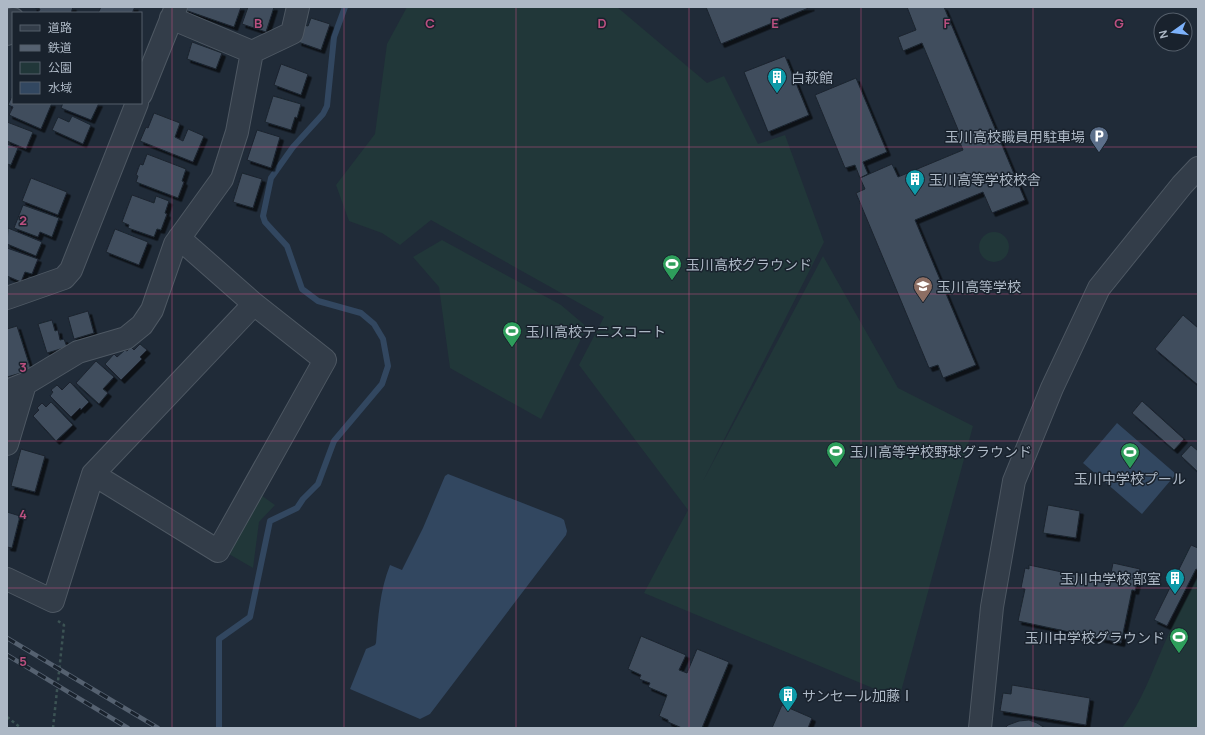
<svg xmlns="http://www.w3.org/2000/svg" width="1205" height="735" font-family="Manrope,'Noto Sans JP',sans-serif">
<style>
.green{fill:#213739}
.water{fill:#324760}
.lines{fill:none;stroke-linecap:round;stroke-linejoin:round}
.stream{stroke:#324760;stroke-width:6}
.building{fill:#404e5d;stroke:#1b242f;filter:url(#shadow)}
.minor-casing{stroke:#4e5863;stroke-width:24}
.path{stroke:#3c5354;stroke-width:2.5;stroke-dasharray:3 3;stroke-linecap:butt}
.minor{stroke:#333d49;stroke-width:22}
.rail-casing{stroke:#556170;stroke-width:4.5}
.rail{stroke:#19222d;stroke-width:3;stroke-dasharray:9;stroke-linecap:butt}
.grid{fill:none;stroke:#bb5080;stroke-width:1;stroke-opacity:0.55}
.labels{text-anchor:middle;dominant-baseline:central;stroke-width:3;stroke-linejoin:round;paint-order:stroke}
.poi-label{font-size:14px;fill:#adb8c5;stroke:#19222d;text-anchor:start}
.grid-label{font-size:13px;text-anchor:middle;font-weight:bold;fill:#bb5080;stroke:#19222d;stroke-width:3;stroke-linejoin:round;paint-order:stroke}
</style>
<defs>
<filter id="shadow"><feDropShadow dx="3.5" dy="3.5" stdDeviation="0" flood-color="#0009"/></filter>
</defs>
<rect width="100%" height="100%" fill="#202b38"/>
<path class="green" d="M 407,7 L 617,7 L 707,83 L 724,76 L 758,144 L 785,135 L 824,242 L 703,481 L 823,256 L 898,388 L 973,426 L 899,699 L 644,593 L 688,510 L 579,365 L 604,317 L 431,220 L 400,245 L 382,233 L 349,221 L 336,185 L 375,134 L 387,44 Z
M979 247a15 15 0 1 1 30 0a15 15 0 1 1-30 0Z
M 442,240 L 561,305 L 587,327 L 541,419 L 450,368 L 439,287 L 413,257 Z
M 258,493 L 275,505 L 259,522 L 253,568 L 229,554 Z
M 1198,576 L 1198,728 L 1122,728 C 1142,702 1153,669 1166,640 C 1175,618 1187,597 1198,576 Z"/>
<path class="water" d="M 1117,423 L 1176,474 L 1142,514 L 1083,463 Z
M 448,474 L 561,518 L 564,520 L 567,531 L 566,535 L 430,714 L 420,719 L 350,689 L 366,649 L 375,645 L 376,643 C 378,617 380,590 390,565 L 402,570 L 423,528 L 445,476 Z"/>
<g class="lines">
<path class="stream" d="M 219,728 L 219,639 L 250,617 L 270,521 L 297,508 L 303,499 L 318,484 L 334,441 L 382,384 L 388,366 L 383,339 L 374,324 L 361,313 L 318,301 L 302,289 L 287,246 L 265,222 L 263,216 L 271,178 L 293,147 L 323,114 L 327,106 L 334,37 L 345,7"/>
</g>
<path class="building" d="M 33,7 L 73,7 L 71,13 L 38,13 L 40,9 Z
M 101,7 L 135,7 L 132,13 L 98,13 Z
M 186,7 L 241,7 L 234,27 L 185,10 Z
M 248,7 L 274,7 L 266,32 L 242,24 Z
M 706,7 L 811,7 L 721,44 Z
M 907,7 L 944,7 L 1025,200 L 992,213 L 983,192 L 915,220 L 976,365 L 943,378 L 938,365 L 929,368 L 856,193 L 865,189 L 860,178 L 892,164 L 898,177 L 963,150 L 956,133 L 959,132 L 922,43 L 903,51 L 898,37 L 916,30 Z
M 311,18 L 330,24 L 321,50 L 298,42 L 304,25 L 308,26 Z
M 192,42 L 222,53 L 216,69 L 187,59 Z
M 785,56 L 809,115 L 768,132 L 744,72 Z
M 281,64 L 308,74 L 301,95 L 274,85 Z
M 856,78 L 887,152 L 863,162 L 868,174 L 860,178 L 855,165 L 845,168 L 815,95 Z
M 13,94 L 13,103 L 52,103 L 41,129 L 9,115 L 13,107 L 8,105 Z
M 273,96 L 301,104 L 297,118 L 295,117 L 291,130 L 265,122 Z
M 63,103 L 99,103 L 91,120 L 61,108 Z
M 154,113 L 180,123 L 175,137 L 183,141 L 188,129 L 204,136 L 193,162 L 140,141 L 146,127 L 148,128 Z
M 72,116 L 91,125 L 83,144 L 52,130 L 58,117 L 69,122 Z
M 7,122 L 33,132 L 26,149 L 7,141 Z
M 257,130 L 280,137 L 271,168 L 247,160 Z
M 7,144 L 18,148 L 11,165 L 7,164 Z
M 147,154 L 186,169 L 182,181 L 184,182 L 178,198 L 136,182 L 138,176 L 136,175 L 140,164 L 143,165 Z
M 242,173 L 262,179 L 253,208 L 233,202 Z
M 31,178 L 67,192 L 58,215 L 22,201 Z
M 132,195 L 154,203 L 156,196 L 169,201 L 165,213 L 167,214 L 161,230 L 157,229 L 154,237 L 128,228 L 129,225 L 122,222 Z
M 23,205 L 59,218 L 52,237 L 40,232 L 38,237 L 14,228 Z
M 8,228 L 42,242 L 36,256 L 7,244 Z
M 115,229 L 148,242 L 139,265 L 106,252 Z
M 7,248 L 38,259 L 32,274 L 25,272 L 21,282 L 7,276 Z
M 88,311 L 94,333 L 74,339 L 68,317 Z
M 1183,315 L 1198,328 L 1198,385 L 1155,349 Z
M 52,320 L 55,331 L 58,330 L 60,340 L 64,339 L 67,347 L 47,353 L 38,324 Z
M 17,326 L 31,370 L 7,377 L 7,329 Z
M 140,344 L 147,350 L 140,357 L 142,359 L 121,380 L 105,364 L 114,354 L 117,357 L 125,350 L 127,351 L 131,347 L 134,350 Z
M 96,361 L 114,377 L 103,389 L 108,393 L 99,404 L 76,383 Z
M 70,382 L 89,402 L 81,410 L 80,408 L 71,417 L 50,396 L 53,392 L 51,390 L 57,385 L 62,390 Z
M 1142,401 L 1184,439 L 1174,450 L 1132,413 Z
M 51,402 L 73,425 L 56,441 L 33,416 L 39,410 L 37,408 L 42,403 L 46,407 Z
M 1191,445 L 1198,451 L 1198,472 L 1181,456 Z
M 21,449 L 45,456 L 35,492 L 11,486 Z
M 1048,505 L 1080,511 L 1076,538 L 1043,533 Z
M 7,512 L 20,516 L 12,548 L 7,547 Z
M 1191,545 L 1198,548 L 1198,570 L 1196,569 L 1167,626 L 1154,620 Z
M 1113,563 L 1140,569 L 1135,591 L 1132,590 L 1121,643 L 1018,621 L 1025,589 L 1021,588 L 1025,568 L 1029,569 L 1029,565 L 1104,581 L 1105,577 L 1110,578 Z
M 641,636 L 686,655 L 679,670 L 687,673 L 697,649 L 729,662 L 702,728 L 682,728 L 668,722 L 668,720 L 659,716 L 667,695 L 648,687 L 650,683 L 639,679 L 641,675 L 628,669 Z
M 1012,685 L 1090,698 L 1086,725 L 1000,711 L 1003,693 L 1011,694 Z
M 782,705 L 812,718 L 808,728 L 772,728 Z
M 1029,720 L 1037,723 L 1045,728 L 1005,728 L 1008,725 L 1019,721 Z"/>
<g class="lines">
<defs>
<path id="minor" d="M 171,18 L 252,52 L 292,33 L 298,7
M 7,34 L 13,19
M 141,94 L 176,7
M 179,238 L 254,304 L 325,360 L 218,551 L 93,474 L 254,304
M 7,298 L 64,278 L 71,270 L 137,103
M 7,391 L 25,384 L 78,352 L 126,338 L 142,325 L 152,310 L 175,244 L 222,179 L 237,132 L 252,52
M 7,444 L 25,384
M 7,579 L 53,601 L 93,474
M 980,728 L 992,607 L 1014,481 L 1052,388 L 1099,288 L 1182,185 L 1198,168"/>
</defs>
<use href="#minor" class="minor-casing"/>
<path class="path" d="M 7,717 L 21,728
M 53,728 L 64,625 L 58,621"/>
<use href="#minor" class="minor"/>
<defs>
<path id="rail" d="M 7,638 L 158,728
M 7,655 L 128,728"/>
</defs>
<use href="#rail" class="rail-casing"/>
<use href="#rail" class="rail"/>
</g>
<path class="grid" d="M 172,7 L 172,728M 344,7 L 344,728M 516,7 L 516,728M 689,7 L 689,728M 861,7 L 861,728M 1033,7 L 1033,728M 7,147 L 1198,147M 7,294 L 1198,294M 7,441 L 1198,441M 7,588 L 1198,588"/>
<defs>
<symbol id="building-pin" viewBox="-11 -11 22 30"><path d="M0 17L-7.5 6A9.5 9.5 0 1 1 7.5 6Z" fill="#0f9aa8" stroke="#19222d"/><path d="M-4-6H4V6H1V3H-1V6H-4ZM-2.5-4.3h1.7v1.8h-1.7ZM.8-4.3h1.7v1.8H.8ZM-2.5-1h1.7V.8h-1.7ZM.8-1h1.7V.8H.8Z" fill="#fff"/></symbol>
<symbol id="parking-pin" viewBox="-11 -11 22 30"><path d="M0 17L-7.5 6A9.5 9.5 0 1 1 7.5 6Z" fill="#5c6f8a" stroke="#19222d"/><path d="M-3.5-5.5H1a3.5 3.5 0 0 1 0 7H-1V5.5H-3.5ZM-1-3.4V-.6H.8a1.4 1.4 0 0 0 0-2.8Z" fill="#fff"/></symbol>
<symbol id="stadium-pin" viewBox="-11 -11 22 30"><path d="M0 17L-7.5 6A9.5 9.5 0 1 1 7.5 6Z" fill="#2e9e5b" stroke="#19222d"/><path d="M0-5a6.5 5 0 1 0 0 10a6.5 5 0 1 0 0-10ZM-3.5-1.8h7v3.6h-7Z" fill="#fff"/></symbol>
<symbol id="school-pin" viewBox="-11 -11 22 30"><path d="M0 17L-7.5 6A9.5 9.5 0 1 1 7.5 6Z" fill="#8d6e63" stroke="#19222d"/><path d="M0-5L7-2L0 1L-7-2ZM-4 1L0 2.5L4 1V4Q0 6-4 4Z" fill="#fff"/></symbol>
</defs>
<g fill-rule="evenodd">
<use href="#building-pin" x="766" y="66" width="22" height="30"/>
<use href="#parking-pin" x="1088" y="125" width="22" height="30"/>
<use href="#building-pin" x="904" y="168" width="22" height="30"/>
<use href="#stadium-pin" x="661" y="253" width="22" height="30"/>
<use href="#school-pin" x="912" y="275" width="22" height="30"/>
<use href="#stadium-pin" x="501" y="320" width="22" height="30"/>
<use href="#stadium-pin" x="825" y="440" width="22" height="30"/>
<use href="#stadium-pin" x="1119" y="441" width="22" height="30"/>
<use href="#building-pin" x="1164" y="567" width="22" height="30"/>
<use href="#stadium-pin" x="1168" y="626" width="22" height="30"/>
<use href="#building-pin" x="777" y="684" width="22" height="30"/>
</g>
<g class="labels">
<g class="poi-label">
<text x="791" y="77">白萩館</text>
<text x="1085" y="136" text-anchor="end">玉川高校職員用駐車場</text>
<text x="929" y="179">玉川高等学校校舎</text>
<text x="686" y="264">玉川高校グラウンド</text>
<text x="937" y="286">玉川高等学校</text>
<text x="526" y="331">玉川高校テニスコート</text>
<text x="850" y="451">玉川高等学校野球グラウンド</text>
<text x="1130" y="478" text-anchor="middle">玉川中学校プール</text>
<text x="1161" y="578" text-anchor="end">玉川中学校 部室</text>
<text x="1165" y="637" text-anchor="end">玉川中学校グラウンド</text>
<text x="802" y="695">サンセール加藤Ⅰ</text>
</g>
</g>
<g class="grid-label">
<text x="258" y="28">B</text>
<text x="430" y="28">C</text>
<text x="602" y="28">D</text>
<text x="775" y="28">E</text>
<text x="947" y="28">F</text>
<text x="1119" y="28">G</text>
<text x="23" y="225">2</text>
<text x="23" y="372">3</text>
<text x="23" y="519">4</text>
<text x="23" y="666">5</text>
</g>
<rect width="1205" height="735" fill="none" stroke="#adb8c5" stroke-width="16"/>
<rect x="12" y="12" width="130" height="92" fill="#19222d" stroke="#545e6a"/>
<rect x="20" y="25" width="20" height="6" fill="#333d49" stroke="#545e6a"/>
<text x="48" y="32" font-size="12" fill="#adb8c5">道路</text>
<rect x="20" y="45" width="20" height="6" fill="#556170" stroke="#545e6a"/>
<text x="48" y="52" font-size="12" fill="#adb8c5">鉄道</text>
<rect x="20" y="62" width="20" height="12" fill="#213739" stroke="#545e6a"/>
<text x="48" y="72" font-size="12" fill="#adb8c5">公園</text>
<rect x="20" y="82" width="20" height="12" fill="#324760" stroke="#545e6a"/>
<text x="48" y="92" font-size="12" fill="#adb8c5">水域</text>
<g transform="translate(1173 32) rotate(256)"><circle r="19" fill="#19222d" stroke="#545e6a"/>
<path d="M0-3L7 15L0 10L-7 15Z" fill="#7db2fb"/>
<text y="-6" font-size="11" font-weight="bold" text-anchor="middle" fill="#adb8c5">N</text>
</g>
</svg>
